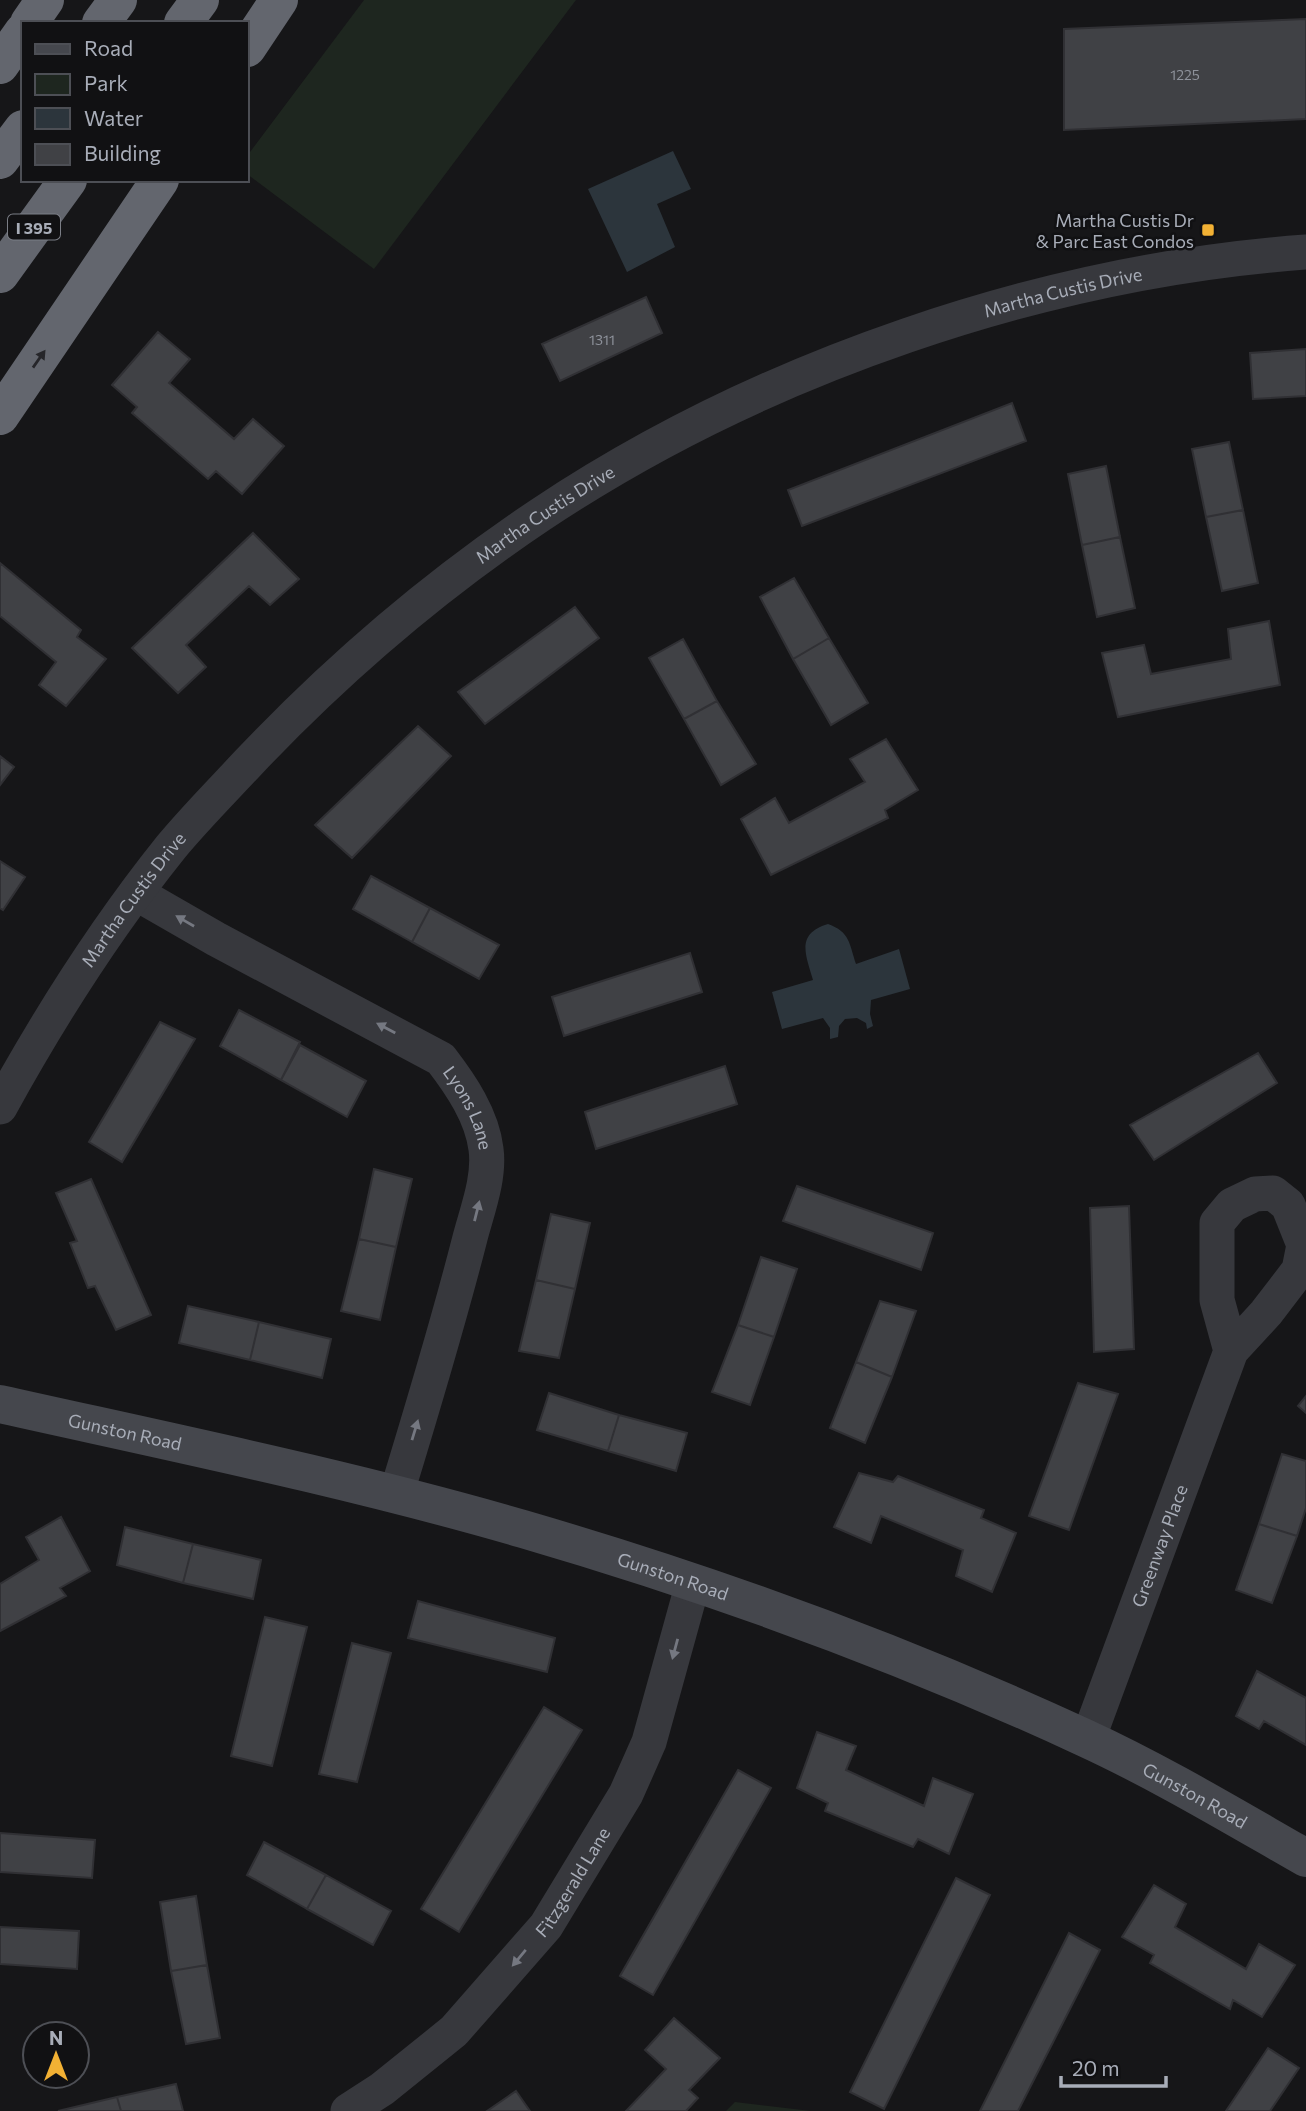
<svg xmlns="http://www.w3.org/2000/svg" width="1306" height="2111" font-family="Commissioner,sans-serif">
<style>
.green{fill:#1e261f}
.water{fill:#2c353c}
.building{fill:#404145;stroke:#303034;stroke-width:2}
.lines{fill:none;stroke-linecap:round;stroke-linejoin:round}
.street{stroke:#37383d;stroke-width:35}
.secondary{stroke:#45474d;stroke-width:38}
.highway{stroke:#63666e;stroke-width:38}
.oneway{fill:#26262a}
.oneway2{fill:#757881}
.poi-dot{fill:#f2b134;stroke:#111113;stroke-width:2.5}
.labels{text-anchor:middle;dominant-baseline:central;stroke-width:5;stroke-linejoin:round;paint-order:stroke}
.number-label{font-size:14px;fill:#8e929b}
.shield{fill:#111113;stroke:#7b7e86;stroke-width:2}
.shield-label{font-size:16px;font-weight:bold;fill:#a8adb8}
.poi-label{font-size:18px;fill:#a8adb8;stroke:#111113;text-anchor:end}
.street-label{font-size:18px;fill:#a8adb8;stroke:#111113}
</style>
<rect width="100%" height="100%" fill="#161618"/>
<path class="green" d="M 364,0 L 576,0 L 374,269 L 247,174 L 247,156 Z
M 735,2102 L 811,2111 L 726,2111 Z"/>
<path class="water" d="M 673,151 L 691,189 L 657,204 L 675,247 L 627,272 L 588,189 Z
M 828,924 C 850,932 849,943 856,964 L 899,949 L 910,989 L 871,1000 L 870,1014 L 873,1026 L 867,1029 L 866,1023 L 857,1018 L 845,1019 L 839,1026 L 838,1037 L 830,1039 L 830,1028 L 823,1018 L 782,1029 L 772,992 L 813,980 C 806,955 795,934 828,924 Z"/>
<path class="building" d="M 1306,19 L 1306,119 L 1064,130 L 1064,29 Z
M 646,297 L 662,333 L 560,381 L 542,344 Z
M 158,332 L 190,359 L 169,383 L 234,439 L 253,419 L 284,446 L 242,494 L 216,471 L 208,479 L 132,413 L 137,407 L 112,385 Z
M 1306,349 L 1306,396 L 1253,399 L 1250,353 Z
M 1012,403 L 1026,441 L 802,526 L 788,490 Z
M 1229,442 L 1243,510 L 1206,517 L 1192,449 Z
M 1106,466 L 1120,537 L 1082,545 L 1068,474 Z
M 1243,510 L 1258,583 L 1222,591 L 1206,517 Z
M 253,533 L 299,579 L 270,605 L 249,586 L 186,645 L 206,667 L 178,693 L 132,648 Z
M 1120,537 L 1135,608 L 1097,617 L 1082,545 Z
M 0,563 L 81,630 L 77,637 L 106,659 L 66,706 L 39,685 L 56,662 L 0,616 Z
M 794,578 L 829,638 L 793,659 L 760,597 Z
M 575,607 L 599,638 L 485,724 L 458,692 Z
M 1269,621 L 1280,685 L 1118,717 L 1102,653 L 1144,645 L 1151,674 L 1231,659 L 1228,629 Z
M 829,638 L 868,703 L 831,725 L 793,659 Z
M 683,639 L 717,701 L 684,719 L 649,658 Z
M 717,701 L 756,764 L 721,785 L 684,719 Z
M 418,726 L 451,756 L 352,858 L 315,825 Z
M 886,739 L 918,790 L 885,810 L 888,818 L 771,875 L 741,819 L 775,798 L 789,823 L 865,782 L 850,759 Z
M 0,756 L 14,767 L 0,785 Z
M 0,861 L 25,877 L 3,910 L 0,908 Z
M 371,876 L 430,908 L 412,942 L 353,909 Z
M 430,908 L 499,945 L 479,979 L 412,942 Z
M 690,953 L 702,992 L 564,1036 L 552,997 Z
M 239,1010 L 300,1042 L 281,1080 L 220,1046 Z
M 160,1022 L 195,1039 L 122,1162 L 89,1142 Z
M 300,1045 L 366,1081 L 347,1117 L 281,1080 Z
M 1258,1053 L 1277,1083 L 1154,1160 L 1130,1125 Z
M 725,1066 L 737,1104 L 596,1149 L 585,1112 Z
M 374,1169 L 412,1179 L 396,1247 L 359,1239 Z
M 91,1179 L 151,1315 L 116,1330 L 95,1286 L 88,1288 L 70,1243 L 77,1241 L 56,1193 Z
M 797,1186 L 933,1233 L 921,1270 L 783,1221 Z
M 1129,1206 L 1134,1349 L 1094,1352 L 1090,1208 Z
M 551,1214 L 590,1223 L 575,1289 L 536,1280 Z
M 359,1239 L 396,1247 L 380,1320 L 341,1311 Z
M 761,1257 L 797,1269 L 774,1337 L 738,1325 Z
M 536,1280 L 575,1289 L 559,1358 L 519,1351 Z
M 880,1301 L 916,1311 L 892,1377 L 856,1362 Z
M 188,1306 L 259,1322 L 250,1360 L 179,1343 Z
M 259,1322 L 331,1339 L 322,1378 L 250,1360 Z
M 738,1325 L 774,1337 L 750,1405 L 712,1392 Z
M 856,1362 L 892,1377 L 865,1443 L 830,1428 Z
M 1078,1383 L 1118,1394 L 1069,1530 L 1029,1516 Z
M 549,1393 L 619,1415 L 608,1451 L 537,1430 Z
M 1306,1396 L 1306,1413 L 1298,1406 Z
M 619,1415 L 687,1433 L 676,1471 L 608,1451 Z
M 1282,1454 L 1306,1461 L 1306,1508 L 1297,1536 L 1259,1524 Z
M 859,1473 L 893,1482 L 898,1476 L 984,1510 L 981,1518 L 1016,1533 L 992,1592 L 956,1576 L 963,1550 L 881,1516 L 871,1543 L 834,1527 Z
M 61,1517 L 90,1571 L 60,1588 L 66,1596 L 0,1631 L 0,1584 L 39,1560 L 26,1537 Z
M 1259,1524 L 1297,1536 L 1272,1603 L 1236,1590 Z
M 125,1527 L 193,1544 L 183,1583 L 117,1565 Z
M 193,1544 L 261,1560 L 253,1599 L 183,1583 Z
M 418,1601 L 555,1638 L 547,1672 L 408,1638 Z
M 265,1617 L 307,1627 L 272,1766 L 231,1756 Z
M 352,1643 L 391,1653 L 357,1782 L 319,1774 Z
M 1257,1671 L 1306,1698 L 1306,1745 L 1264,1721 L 1259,1729 L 1236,1716 Z
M 544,1707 L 582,1730 L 459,1932 L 421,1909 Z
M 817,1732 L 856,1746 L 846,1770 L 924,1806 L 933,1778 L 973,1794 L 949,1854 L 918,1839 L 913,1847 L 825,1811 L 828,1803 L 797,1788 Z
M 738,1770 L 771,1788 L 653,1995 L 620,1976 Z
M 0,1833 L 95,1840 L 92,1878 L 0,1872 Z
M 264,1842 L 326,1875 L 307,1909 L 247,1875 Z
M 326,1875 L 391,1911 L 373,1945 L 307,1909 Z
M 956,1878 L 990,1895 L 884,2109 L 850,2092 Z
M 1154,1885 L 1186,1904 L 1175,1927 L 1246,1969 L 1259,1944 L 1295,1965 L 1262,2017 L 1233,2000 L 1230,2009 L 1150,1963 L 1154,1955 L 1122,1937 Z
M 196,1896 L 207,1965 L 171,1971 L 160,1902 Z
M 0,1927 L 79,1931 L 77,1969 L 0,1964 Z
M 1069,1933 L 1100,1950 L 1018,2111 L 980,2111 Z
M 207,1965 L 220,2038 L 186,2044 L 171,1971 Z
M 674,2018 L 720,2058 L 689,2090 L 698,2098 L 686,2111 L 626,2111 L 666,2069 L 645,2050 Z
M 1268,2048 L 1299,2068 L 1270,2111 L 1226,2111 Z
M 176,2084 L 183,2111 L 121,2111 L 117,2097 Z
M 516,2091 L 530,2111 L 487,2111 Z
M 117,2097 L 121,2111 L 58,2111 Z"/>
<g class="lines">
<g class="street">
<path id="s1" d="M 136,893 L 216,939 L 441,1059 C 461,1085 482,1116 486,1149 C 490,1178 477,1211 470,1238 C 448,1324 422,1410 396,1495"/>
<path id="s2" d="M 0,1107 C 50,1016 106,928 171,847 C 195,818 222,791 248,763 C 336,670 434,586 540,515 C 760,368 1043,271 1306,252"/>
<path id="s3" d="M 1088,1739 L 1231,1351 L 1266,1313 L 1299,1270 L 1304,1245 L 1288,1205 L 1273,1193 L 1255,1194 L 1232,1205 L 1217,1223 L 1217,1300 L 1231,1351"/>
<path id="s4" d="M 348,2111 L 382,2089 L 454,2031 L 546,1926 L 626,1794 L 649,1742 L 693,1583"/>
</g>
<path class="secondary" id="s5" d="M 0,1404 C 175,1443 351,1479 523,1529 C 715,1585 904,1654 1085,1738 C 1161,1773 1234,1817 1306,1858"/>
<path class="highway" d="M 29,23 L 45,0
M 101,23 L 118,0
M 183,23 L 200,0
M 247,48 L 279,0
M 0,65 L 23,32
M 0,160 L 23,129
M 0,274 L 68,180
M 0,416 L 160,180"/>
</g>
<defs><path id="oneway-solid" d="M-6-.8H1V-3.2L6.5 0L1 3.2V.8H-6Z" transform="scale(1.75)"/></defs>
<use class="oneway" href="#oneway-solid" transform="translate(39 359) rotate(-55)"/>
<g class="oneway2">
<use href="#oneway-solid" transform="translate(185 921) rotate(-150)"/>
<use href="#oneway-solid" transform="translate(386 1028) rotate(-152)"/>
<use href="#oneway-solid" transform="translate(477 1211) rotate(-76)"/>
<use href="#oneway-solid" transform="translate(415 1430) rotate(-73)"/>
<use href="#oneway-solid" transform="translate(675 1649) rotate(105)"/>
<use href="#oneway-solid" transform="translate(519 1958) rotate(130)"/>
</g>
<rect class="poi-dot" x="1201" y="223" width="14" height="14" rx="3.5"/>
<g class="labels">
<g class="number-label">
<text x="1185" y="74">1225</text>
<text x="602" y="339">1311</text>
</g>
<rect class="shield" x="8" y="214.5" width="52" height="25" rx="5"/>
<g class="shield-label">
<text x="34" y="227">I 395</text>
</g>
<g class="poi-label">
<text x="1194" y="220">Martha Custis Dr<tspan x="1194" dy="21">&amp; Parc East Condos</tspan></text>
</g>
<g class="street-label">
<text stroke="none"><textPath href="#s2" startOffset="1381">Martha Custis Drive</textPath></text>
<text stroke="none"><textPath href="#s2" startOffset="814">Martha Custis Drive</textPath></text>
<text stroke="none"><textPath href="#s2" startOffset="247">Martha Custis Drive</textPath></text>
<text stroke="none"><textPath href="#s1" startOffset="404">Lyons Lane</textPath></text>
<text stroke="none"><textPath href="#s5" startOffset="128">Gunston Road</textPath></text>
<text stroke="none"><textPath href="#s3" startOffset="206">Greenway Place</textPath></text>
<text stroke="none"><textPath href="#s5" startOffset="695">Gunston Road</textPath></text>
<text stroke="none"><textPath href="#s5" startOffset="1262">Gunston Road</textPath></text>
<text stroke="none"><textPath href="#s4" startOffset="324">Fitzgerald Lane</textPath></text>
</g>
</g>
<rect x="21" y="21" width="228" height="161" fill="#111113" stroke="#4d4f55" stroke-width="2"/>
<rect x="35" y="44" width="35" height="10" fill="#45474d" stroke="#4d4f55" stroke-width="2"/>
<text x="84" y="56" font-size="21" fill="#a8adb8">Road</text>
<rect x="35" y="74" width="35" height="21" fill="#1e261f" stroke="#4d4f55" stroke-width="2"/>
<text x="84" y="91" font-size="21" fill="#a8adb8">Park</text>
<rect x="35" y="108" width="35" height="21" fill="#2c353c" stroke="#4d4f55" stroke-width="2"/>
<text x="84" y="126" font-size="21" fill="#a8adb8">Water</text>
<rect x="35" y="144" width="35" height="21" fill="#404145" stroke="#4d4f55" stroke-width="2"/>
<text x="84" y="161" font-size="21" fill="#a8adb8">Building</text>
<g transform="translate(56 2055)"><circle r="33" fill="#111113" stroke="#4d4f55" stroke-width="2"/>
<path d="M0-5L12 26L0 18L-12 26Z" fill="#f2b134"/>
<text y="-10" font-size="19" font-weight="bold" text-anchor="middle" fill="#a8adb8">N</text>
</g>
<path d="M1061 2076v10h105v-10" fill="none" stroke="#a8adb8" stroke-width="3.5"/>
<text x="1072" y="2076" font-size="21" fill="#a8adb8" stroke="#111113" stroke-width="5" paint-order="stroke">20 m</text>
</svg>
